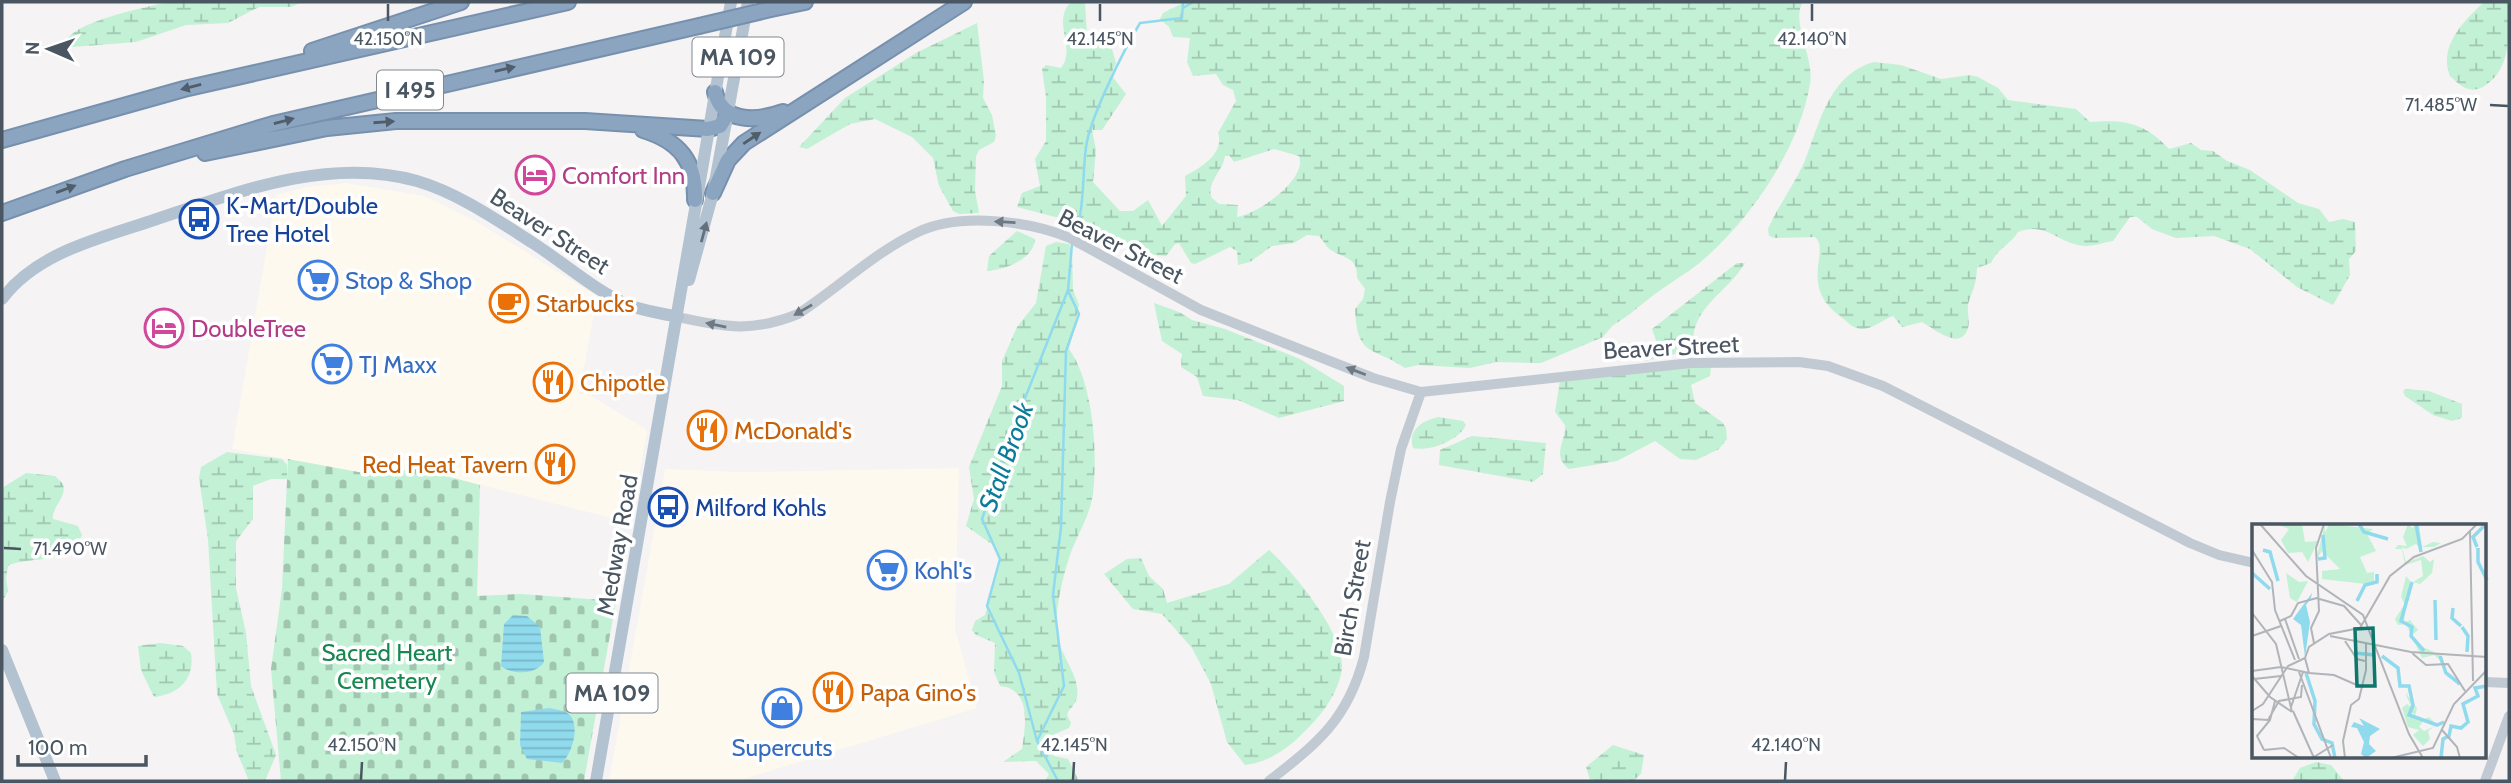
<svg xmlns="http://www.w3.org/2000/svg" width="2511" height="783" font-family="Cabin,sans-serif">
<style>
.commercial{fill:#fdf9ef}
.wetland{fill:url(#wetland-marsh);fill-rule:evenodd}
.cemetery{fill:url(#cemetery-stones)}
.water{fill:url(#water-rules)}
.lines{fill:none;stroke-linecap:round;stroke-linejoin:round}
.stream{stroke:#90daee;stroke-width:2.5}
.highway-casing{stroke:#7690ad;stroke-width:18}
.minor{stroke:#c1cad2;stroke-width:10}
.major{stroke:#b3c2d1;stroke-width:12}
.highway{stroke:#8ba5c1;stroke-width:14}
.highway-bridge-casing{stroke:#7690ad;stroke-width:18;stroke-linecap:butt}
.highway-bridge{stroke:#8ba5c1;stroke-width:14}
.oneway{fill:#505e6b}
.oneway2{fill:#6e7983}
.oneway3{fill:#64717d}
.ticks{fill:none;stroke:#4a5661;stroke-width:2.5}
.labels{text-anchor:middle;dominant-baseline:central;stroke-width:7;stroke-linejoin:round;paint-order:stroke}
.shield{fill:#fff;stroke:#808990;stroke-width:2}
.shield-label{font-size:23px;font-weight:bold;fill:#4a5661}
.hotel-label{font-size:24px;fill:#b23c85;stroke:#fff;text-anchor:start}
.transit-label{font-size:24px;fill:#164399;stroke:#fff;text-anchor:start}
.street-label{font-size:24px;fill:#4a5661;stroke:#fff}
.shop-label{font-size:24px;fill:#366cbe;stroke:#fff;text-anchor:start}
.food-label{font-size:24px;fill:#c56008;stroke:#fff;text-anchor:start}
.park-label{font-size:24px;fill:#17864f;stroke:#fff}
.water-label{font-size:26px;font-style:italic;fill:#0c7c9b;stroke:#fff}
.inset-river{fill:none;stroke:#90daee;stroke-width:3.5}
.inset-road{fill:none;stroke:#b1b4b9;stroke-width:2}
.view{fill:#0f766e;fill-opacity:0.15;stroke:#0f766e;stroke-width:3.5}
.inset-edge{fill:none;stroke:#4a5661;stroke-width:3.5}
.ticks-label{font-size:18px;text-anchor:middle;fill:#4a5661;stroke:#fff;stroke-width:7;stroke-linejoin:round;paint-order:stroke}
</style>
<defs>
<pattern id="wetland-marsh" width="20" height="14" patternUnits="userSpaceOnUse" patternTransform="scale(1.75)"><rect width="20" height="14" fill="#c3f1d5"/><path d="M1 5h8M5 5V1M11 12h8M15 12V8" fill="none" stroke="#a0c6b0"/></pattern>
<pattern id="cemetery-stones" width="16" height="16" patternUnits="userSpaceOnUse" patternTransform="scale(1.75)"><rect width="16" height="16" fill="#c3f1d5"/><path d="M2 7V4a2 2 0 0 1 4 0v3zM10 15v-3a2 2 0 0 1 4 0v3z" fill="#a0c6b0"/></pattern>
<pattern id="water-rules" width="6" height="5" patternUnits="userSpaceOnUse" patternTransform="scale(1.75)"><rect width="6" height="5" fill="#90daee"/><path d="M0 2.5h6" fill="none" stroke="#78b4c4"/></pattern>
</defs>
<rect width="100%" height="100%" fill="#f5f3f3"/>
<path class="commercial" d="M 346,183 L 425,196 L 477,222 L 597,296 L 580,389 L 647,430 L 631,523 L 419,469 L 369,474 L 232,449 L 276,195 L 307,187 Z
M 959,468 L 955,629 L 977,708 L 737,781 L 609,781 L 665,469 L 742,472 Z"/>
<path class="wetland" d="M 169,2 L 302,2 L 291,7 L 259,7 L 228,23 L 186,25 L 136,42 L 72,47 L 65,43 C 73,21 147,7 169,2 Z
M 1071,2 L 1085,2 L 1087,35 L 1112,49 L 1116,63 L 1111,75 L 1126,94 L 1102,130 L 1092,130 L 1096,150 L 1093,182 L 1120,211 L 1133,211 L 1148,200 L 1162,226 L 1186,196 L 1185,176 C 1201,168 1225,153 1218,133 L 1236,101 L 1233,90 L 1223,85 L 1216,74 L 1193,76 L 1187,62 L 1190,38 L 1173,37 L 1169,27 L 1160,19 L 1163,13 L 1185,2 L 1803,2 C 1790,21 1815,58 1810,84 C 1799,149 1752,217 1703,260 C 1685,275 1664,286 1646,301 C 1635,310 1625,318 1612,326 L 1603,337 L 1541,363 L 1496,362 L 1470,368 L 1418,365 L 1405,368 C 1373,346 1357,358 1355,309 L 1363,299 L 1365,289 L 1357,278 C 1358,257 1345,259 1331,250 C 1326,247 1324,241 1319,236 L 1307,235 L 1294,243 L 1272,246 L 1250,262 L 1238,265 L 1237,251 L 1230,247 L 1195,264 L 1191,263 L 1179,243 L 1175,244 L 1166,256 L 1154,255 L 1136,242 L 1112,245 L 1071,227 L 1059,218 L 1017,207 L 1022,193 L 1040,186 L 1035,159 L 1046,141 L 1046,97 L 1042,69 L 1046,65 L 1061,68 C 1077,48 1051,22 1071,2 ZM 1274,149 L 1299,156 C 1308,179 1258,214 1237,217 L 1238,205 L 1219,204 L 1212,198 C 1205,184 1223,171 1225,156 L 1229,155 L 1234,162 Z
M 2484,2 L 2509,2 C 2509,38 2511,70 2483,87 C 2468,94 2461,86 2450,76 C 2438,46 2464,21 2484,2 Z
M 977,23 L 984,81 L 983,98 L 992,115 L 996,136 L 994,142 L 979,150 L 976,156 L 975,191 L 979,213 L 959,214 L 953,211 L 939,186 L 933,158 L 912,137 L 875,119 L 850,124 L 807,149 L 799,147 L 845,98 L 916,53 Z
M 1874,62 L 1901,65 L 1941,79 L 1970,75 L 1978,77 L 1998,88 L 2008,100 L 2076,109 L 2090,122 C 2126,119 2145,123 2169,149 L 2191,143 L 2201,150 L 2213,151 L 2227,161 L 2250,170 L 2298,203 L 2319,209 L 2329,222 L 2343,219 L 2355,222 L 2356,251 L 2349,259 L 2350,275 L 2333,305 L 2297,287 L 2250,249 L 2214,236 L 2176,238 L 2152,229 L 2137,217 L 2130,217 L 2113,241 C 2105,242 2094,246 2086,246 C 2058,245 2048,221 2018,232 C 2010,245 1998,248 1991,263 L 1977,268 C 1976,288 1972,290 1968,305 C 1967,312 1970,321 1968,328 C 1961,352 1933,328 1922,322 L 1902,327 L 1893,316 C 1883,319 1875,328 1863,329 C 1852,329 1848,322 1840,316 C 1798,286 1831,250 1815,237 L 1775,238 L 1769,236 L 1768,229 C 1778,206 1794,185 1804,163 C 1820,124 1828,75 1874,62 Z
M 1017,231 L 1035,239 C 1034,259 1005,270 987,271 L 989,256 Z
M 1056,242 L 1069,244 L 1072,251 L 1073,290 L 1079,305 L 1069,349 C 1093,382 1098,452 1093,493 C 1090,517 1076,536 1069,558 C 1062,579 1057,604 1056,626 C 1055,650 1081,674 1077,697 C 1076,705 1069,708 1067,715 L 1071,723 L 1069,728 L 1055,734 L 1050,751 L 1054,756 L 1068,759 L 1079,781 L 1045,781 L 1049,774 L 1036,761 L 1003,762 L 1022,749 C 1026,724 1031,689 1000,686 L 994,672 L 995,643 L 976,635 L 972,630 L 975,621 L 985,615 L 1000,564 L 996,547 L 966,526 L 974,499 L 969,467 L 1002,386 L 1002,361 L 1017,327 L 1036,303 L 1046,246 Z
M 1737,263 L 1745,263 C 1727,294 1689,307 1693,350 L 1645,361 L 1644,355 L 1658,346 L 1652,329 Z
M 1154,303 L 1179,312 L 1192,320 L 1225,329 L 1300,359 L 1344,386 L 1344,401 L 1279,418 L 1238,400 L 1203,396 L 1197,377 L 1181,367 L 1182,354 L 1162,341 Z
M 1711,366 L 1710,376 L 1691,385 L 1695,403 L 1722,422 L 1726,428 L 1727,439 L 1719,449 L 1696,460 L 1680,459 L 1655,441 L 1617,461 L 1569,469 C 1551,455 1566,442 1565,425 L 1555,412 L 1560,380 L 1665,368 Z
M 2406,389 L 2429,391 L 2462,404 L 2462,418 L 2452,421 L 2433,415 L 2405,396 L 2403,391 Z
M 1439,417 L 1463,421 L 1466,425 C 1459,440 1430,452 1413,448 C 1407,430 1423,420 1439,417 Z
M 1472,436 L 1546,443 L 1543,474 L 1533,482 L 1439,465 L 1440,450 Z
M 227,452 L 282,459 L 287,465 L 287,479 L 271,479 L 253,486 L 253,519 L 236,541 L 236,588 L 246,633 L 251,686 L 276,755 L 265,781 L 249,781 L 237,752 L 234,734 L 217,694 L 208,539 L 199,478 L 201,467 Z
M 26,473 L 55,476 L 63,484 C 67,499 52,505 53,519 L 78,526 L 82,535 C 69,567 28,555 8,566 L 6,578 L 8,591 L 2,602 L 2,488 Z
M 1269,550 C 1294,572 1344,633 1342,667 C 1340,690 1324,712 1308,728 C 1291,746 1271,762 1245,765 L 1227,742 L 1211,684 L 1192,648 L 1162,614 L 1133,609 L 1104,574 L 1127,559 L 1141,558 L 1149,576 L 1163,589 L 1167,603 L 1229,584 Z
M 160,643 L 183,646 L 191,653 C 195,679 179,694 154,697 L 141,670 L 138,646 Z
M 1613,745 L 1644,755 L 1641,774 L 1633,781 L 1590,780 L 1586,767 Z
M 2316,762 L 2331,765 L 2344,781 L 2292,781 L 2300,768 Z"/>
<path class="cemetery" d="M 288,459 L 369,474 L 419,469 L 480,485 L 477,596 L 521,594 L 616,601 L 584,781 L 281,781 L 271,669 L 282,589 Z"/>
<path class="water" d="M 513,615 L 527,616 L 540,627 L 544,662 C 536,675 512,675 501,666 L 504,624 Z
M 549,708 C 554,709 561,710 566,712 C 582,721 573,753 562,763 L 527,759 L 520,745 L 521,712 Z"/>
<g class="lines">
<path class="stream" d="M 1183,8 L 1193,2
M 1074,238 C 1085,208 1082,178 1086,147 C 1090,117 1124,50 1140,23 L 1182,18 L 1183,2
M 1037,741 L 1064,686 L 1053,595 L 1061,527 L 1066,351 L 1079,314 L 1068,291
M 1058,781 L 1037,741 L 1019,673 L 987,606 L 1000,559 L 982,519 L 1012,431 L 1068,290 L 1072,244"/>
<defs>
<path id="highway" d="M 771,9 L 805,2
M 312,51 L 461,2
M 715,92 C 722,124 758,121 783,112
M 643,130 C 679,141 696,161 695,200
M 2,140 L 184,89 L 568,2
M 205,153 L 327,128 L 396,121 L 585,121 L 708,129 L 720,126 L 728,113
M 713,193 L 728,160 L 744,143 L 964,2
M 2,213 L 125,169 L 273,124 L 699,26"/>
</defs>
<use href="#highway" class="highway-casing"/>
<path class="minor" d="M 678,317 C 726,327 751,333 798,314 C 838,288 875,252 918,232 C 960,212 1029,221 1070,238 L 1201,310 L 1373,378 L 1421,392 L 1691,363 L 1799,362 L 1828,366 L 1883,386 L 2190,543 L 2219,555 L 2254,563
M 2485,682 L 2509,683
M 1269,781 C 1318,743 1348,719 1364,657 L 1390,502 L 1401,449 L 1421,392
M 2485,781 L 2509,716"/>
<path class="major" d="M 689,280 L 713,193 L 748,2
M 2,299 C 37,252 101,238 154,220 C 237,192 329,156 417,181 C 458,193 497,220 533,243 C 564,263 593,289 626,304 C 642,311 661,313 678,317
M 2,650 L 55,781
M 596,781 L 731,2"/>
<use href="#highway" class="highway"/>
<defs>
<path id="highway-bridge" d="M 699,26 L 771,9"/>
</defs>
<use href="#highway-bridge" class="highway-bridge-casing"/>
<use href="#highway-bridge" class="highway-bridge"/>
</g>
<defs><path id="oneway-solid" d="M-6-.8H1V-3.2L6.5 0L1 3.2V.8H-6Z" transform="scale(1.75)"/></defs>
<g class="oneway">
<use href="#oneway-solid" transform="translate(505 69) rotate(-13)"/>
<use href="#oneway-solid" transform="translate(191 87) rotate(166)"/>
<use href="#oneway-solid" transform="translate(284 121) rotate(-15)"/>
<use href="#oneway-solid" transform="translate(384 122) rotate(-4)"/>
<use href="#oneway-solid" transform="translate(752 138) rotate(-34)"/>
<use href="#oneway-solid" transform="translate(66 189) rotate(-20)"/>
</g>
<g class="oneway2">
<use href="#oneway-solid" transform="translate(1005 222) rotate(-177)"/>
<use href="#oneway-solid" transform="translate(803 310) rotate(150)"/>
<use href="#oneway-solid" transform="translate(716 325) rotate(-168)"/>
<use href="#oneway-solid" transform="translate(1356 371) rotate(-159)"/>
</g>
<use class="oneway3" href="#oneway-solid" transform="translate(704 232) rotate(-75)"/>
<path class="ticks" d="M 388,21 L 388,4M 1100,21 L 1100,4M 1812,21 L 1812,4M 2490,105 L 2508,106M 4,548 L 21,549M 361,780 L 362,762M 1073,780 L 1074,762M 1785,780 L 1786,762"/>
<defs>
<symbol id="hotel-ring" viewBox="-11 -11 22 22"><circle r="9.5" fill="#fff" stroke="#d1479c" stroke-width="1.5"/><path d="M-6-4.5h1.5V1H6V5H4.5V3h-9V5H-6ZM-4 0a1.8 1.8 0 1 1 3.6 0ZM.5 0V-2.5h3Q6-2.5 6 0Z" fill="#d1479c"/></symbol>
<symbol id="bus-ring" viewBox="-11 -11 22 22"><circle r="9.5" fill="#fff" stroke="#1a4fb4" stroke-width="1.5"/><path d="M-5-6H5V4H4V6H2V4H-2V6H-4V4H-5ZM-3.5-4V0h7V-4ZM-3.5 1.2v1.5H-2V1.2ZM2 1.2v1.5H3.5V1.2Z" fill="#1a4fb4"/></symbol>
<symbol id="supermarket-ring" viewBox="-11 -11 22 22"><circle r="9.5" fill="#fff" stroke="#3f7fe0" stroke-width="1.5"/><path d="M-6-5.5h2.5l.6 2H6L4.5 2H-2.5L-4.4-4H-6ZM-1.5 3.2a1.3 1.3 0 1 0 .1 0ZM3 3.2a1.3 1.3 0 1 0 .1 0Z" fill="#3f7fe0"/></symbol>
<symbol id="cafe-ring" viewBox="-11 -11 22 22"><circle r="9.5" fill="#fff" stroke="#e8710a" stroke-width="1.5"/><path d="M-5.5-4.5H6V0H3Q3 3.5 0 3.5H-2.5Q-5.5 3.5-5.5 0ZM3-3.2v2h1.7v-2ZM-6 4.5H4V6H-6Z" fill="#e8710a"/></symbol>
<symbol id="restaurant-ring" viewBox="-11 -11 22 22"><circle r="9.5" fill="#fff" stroke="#e8710a" stroke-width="1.5"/><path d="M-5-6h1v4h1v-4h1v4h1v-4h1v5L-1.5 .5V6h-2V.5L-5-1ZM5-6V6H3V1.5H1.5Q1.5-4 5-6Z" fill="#e8710a"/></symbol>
<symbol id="shop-ring" viewBox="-11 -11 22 22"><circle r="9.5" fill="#fff" stroke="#3f7fe0" stroke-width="1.5"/><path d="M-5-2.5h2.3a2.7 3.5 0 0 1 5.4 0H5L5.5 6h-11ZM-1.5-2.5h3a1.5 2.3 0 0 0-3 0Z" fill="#3f7fe0"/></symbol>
</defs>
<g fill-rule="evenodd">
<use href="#hotel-ring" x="513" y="153" width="44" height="44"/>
<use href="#bus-ring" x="177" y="197" width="44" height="44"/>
<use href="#supermarket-ring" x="296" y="258" width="44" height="44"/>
<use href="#cafe-ring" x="487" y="281" width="44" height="44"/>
<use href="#hotel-ring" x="142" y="306" width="44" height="44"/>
<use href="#supermarket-ring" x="310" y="342" width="44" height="44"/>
<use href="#restaurant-ring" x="531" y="360" width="44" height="44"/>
<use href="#restaurant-ring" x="685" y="408" width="44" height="44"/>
<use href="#restaurant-ring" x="533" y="442" width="44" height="44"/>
<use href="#bus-ring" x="646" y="485" width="44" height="44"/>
<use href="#supermarket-ring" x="865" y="548" width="44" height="44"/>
<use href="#restaurant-ring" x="811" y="670" width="44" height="44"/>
<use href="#shop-ring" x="760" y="686" width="44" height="44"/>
</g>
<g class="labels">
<g class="shield">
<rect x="692.5" y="37.5" width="91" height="39" rx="5"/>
<rect x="377" y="70.5" width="66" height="39" rx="5"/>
<rect x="566.5" y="673.5" width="91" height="39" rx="5"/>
</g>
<g class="shield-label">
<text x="738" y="57">MA 109</text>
<text x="410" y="90">I 495</text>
<text x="612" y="693">MA 109</text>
</g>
<g class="hotel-label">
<text x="562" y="175">Comfort Inn</text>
<text x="191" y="328">DoubleTree</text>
</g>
<g class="transit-label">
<text x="226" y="205">K-Mart/Double<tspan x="226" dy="28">Tree Hotel</tspan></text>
<text x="695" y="507">Milford Kohls</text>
</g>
<g class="street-label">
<text transform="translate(550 231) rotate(33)">Beaver Street</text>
<text transform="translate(1121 246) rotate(27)">Beaver Street</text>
<text transform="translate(1671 347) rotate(-3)">Beaver Street</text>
<text transform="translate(617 545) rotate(-80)">Medway Road</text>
<text transform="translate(1352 598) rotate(-80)">Birch Street</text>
</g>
<g class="shop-label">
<text x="345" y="280">Stop &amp; Shop</text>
<text x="359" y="364">TJ Maxx</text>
<text x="914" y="570">Kohl's</text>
<text x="782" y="747" text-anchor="middle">Supercuts</text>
</g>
<g class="food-label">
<text x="536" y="303">Starbucks</text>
<text x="580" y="382">Chipotle</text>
<text x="734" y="430">McDonald's</text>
<text x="528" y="464" text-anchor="end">Red Heat Tavern</text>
<text x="860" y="692">Papa Gino's</text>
</g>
<g class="park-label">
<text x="387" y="652">Sacred Heart<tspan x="387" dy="28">Cemetery</tspan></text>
</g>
<g class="water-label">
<text transform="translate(1006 457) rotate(-70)">Stall Brook</text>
</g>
</g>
<g transform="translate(2252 524)">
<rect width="234" height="234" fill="#f5f3f3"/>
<path d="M 34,49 L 47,58 L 56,57 L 45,78 L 38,74 Z" fill="#c3f1d5"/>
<path d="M 154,52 L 159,58 L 154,74 L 159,76 L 154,77 L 152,99 L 158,96 L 166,106 L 160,111 L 169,122 L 190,132 L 192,139 L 182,131 L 170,134 L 154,100 L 146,101 L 143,95 L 153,80 L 149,73 ZM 158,166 L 155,171 L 165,184 L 163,192 L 158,186 L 156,189 L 169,197 L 177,193 L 184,200 L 172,196 L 167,203 L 172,207 L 183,202 L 176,207 L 178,215 L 171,222 L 161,211 L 167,206 L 156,203 L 150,184 L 155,180 L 160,184 L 154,171 Z" fill="#c3f1d5"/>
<path d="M 24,0 L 50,0 L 53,18 L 66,17 L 56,38 L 50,28 L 36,29 L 29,16 L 37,5 ZM 73,0 L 73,9 L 77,0 L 121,5 L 115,10 L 124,27 L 108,33 L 115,49 L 122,48 L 122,61 L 70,55 L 70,47 L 88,45 L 70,27 L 64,36 ZM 156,0 L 160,4 L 167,0 L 170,23 L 181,18 L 189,19 L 182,23 L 167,23 L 164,20 L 154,25 L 150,23 L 154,39 L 171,32 L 178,38 L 182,35 L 180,49 L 168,60 L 161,58 L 171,52 L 169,36 L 153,41 L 150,25 L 143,25 L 146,21 L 155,22 L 151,13 Z" fill="#c3f1d5"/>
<path d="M 60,69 L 59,74 L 54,81 L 58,98 L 53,133 L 49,101 L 41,95 ZM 107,194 L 128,205 L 118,212 L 117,220 L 124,227 L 114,234 L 109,230 L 112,218 L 105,204 L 99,203 L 102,198 L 112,202 Z" fill="#90daee"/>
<path class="inset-river" d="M 107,0 L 112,8 L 136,15M 164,0 L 169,28M 225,23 L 221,13 L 232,2M 226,24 L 226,38 L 235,56M 11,26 L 18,28 L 26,57M 66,35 L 73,34 L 71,11M 0,49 L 18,65M 160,58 L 149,97 L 160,103 L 159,112 L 172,127M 183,76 L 184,116M 105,77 L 113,61 L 125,58 L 125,50M 201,84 L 200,94 L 209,102M 210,103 L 216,112 L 215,128M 102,129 L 123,131M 130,132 L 146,144 L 148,162 L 157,162 L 161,181 L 157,191 L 185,201 L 192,198M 188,132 L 194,149 L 208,160M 54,149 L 63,177 L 62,200 L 70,215 L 80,219 L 83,234M 189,234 L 191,215 L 197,212 L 199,202 L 209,204 L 216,198 L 211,180 L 226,172 L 223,164 L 235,162"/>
<path class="inset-road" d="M 8,0 L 54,52 L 111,91 L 157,210 L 171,234M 218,6 L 221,157M 0,26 L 20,58 L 23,86 L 43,136M 64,74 L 92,82 L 110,102M 0,89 L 24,120 L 40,188M 33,95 L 47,135M 28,97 L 39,92 L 46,79 L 65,74M 0,112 L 29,102M 78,112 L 159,128 L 235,133M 93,117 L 105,135 L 113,137M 62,119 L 59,104 L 67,87 L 64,24 L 72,0M 160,129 L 174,141 L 196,140 L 213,167M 29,143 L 57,149 L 53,134 L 57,123 L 77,110 L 108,104 L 138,52 L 162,33 L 210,15 L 225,0M 0,147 L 29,143M 47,148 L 79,234M 57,149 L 82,151 L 107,162M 0,152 L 18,173 L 40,188M 2,155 L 29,152M 39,183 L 51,148M 0,187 L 11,180 L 36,142 L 53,134M 41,187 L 62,234M 0,195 L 16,196 L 27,177 L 49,173 L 50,161M 190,206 L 205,223 L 208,234M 12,226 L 5,212 L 18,196 L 23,177M 12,226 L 32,224 L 47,234M 62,233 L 81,221M 93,234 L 91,217 L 99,181 L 107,175 L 114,146 L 114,120M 139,234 L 181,224 L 202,180 L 235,146"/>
<path class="view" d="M 121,104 L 123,162 L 105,162 L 103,105 Z"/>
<rect width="234" height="234" class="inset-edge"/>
</g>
<g class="ticks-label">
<text x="388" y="45">42.150°N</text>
<text x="1100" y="45">42.145°N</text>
<text x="1812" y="45">42.140°N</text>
<text x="2441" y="111">71.485°W</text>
<text x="70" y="555">71.490°W</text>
<text x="362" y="751">42.150°N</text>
<text x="1074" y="751">42.145°N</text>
<text x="1786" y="751">42.140°N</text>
</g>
<rect width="2511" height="783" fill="none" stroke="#4a5661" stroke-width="7"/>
<g transform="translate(49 49) rotate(272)" stroke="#ffffff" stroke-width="5" paint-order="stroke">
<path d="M0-5L12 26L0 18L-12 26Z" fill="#4a5661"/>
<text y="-10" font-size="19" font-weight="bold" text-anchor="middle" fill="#4a5661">N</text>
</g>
<path d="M18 755v10h128v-10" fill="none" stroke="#4a5661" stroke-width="3.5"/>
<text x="28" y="755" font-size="21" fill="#4a5661" stroke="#ffffff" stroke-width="5" paint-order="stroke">100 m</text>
</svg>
